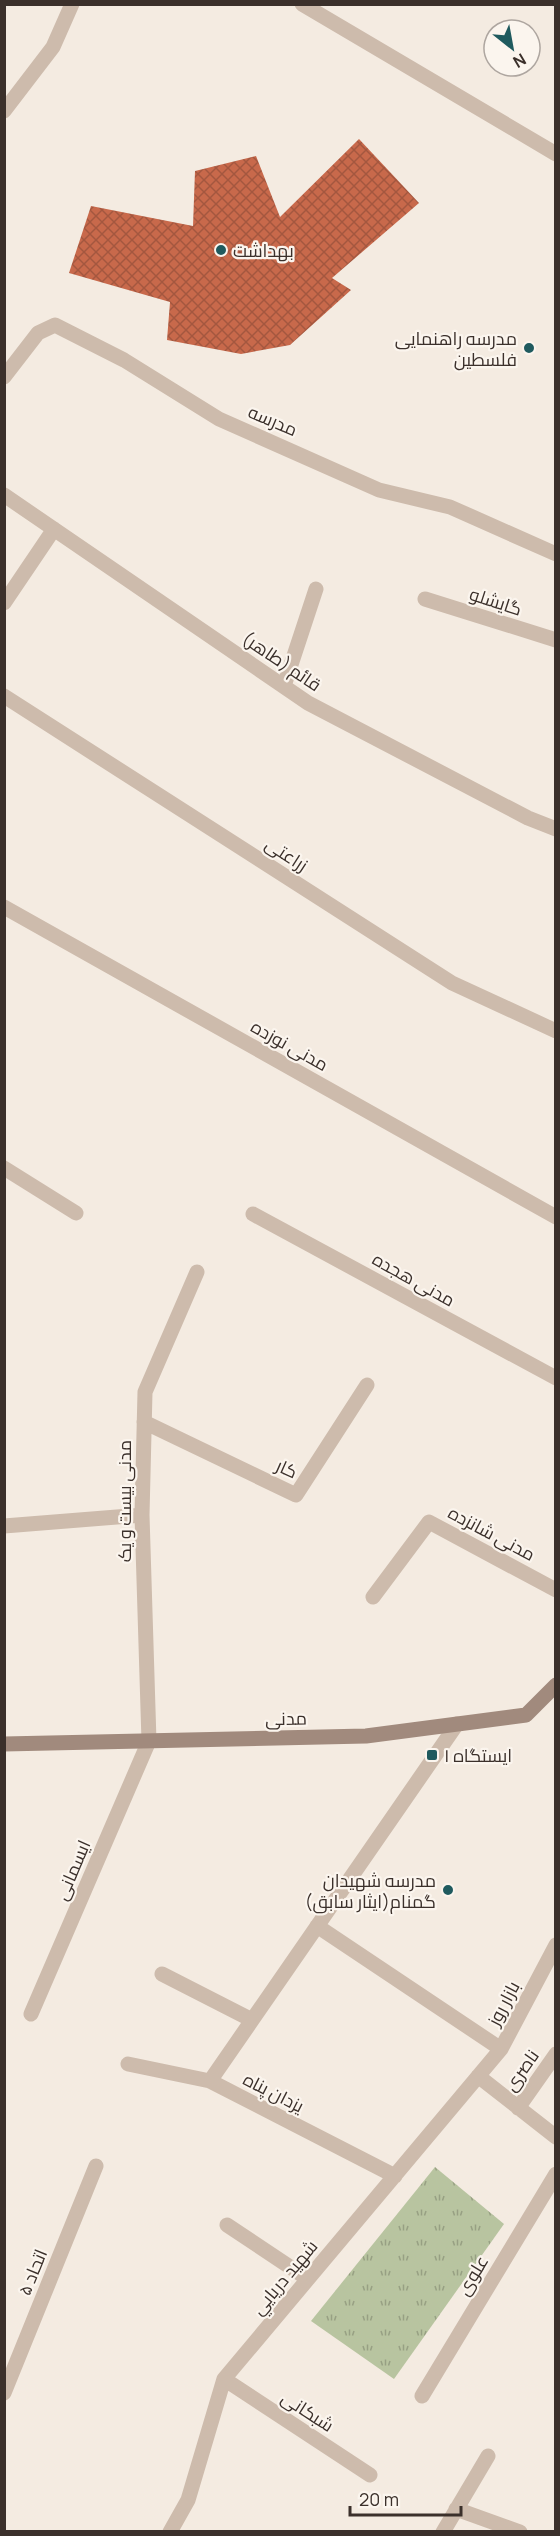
<svg xmlns="http://www.w3.org/2000/svg" width="560" height="2536" font-family="Manrope,Cairo,sans-serif">
<style>
.park{fill:url(#park-tufts)}
.building{fill:url(#building-cross-hatch)}
.lines{fill:none;stroke-linecap:round;stroke-linejoin:round}
.minor{stroke:#cdbbac;stroke-width:15}
.tertiary{stroke:#cdbbac;stroke-width:15}
.secondary{stroke:#a18a7d;stroke-width:15}
.poi-dot{fill:#1f5a5e;stroke:#fbf5ee;stroke-width:2}
.labels{text-anchor:middle;dominant-baseline:central;stroke-width:4.5;stroke-linejoin:round;paint-order:stroke}
.poi-label{font-size:18px;fill:#3b302b;stroke:#fbf5ee;text-anchor:start}
.street-label{font-size:18px;fill:#3b302b;stroke:#fbf5ee}
</style>
<defs>
<pattern id="park-tufts" width="24" height="20" patternUnits="userSpaceOnUse" patternTransform="scale(1.5)"><rect width="24" height="20" fill="#b8c4a0"/><path d="M3 7l-1-3M5 7V3M7 7l1-3M15 17l-1-3M17 17v-4M19 17l1-3" fill="none" stroke="#97a083"/></pattern>
<pattern id="building-cross-hatch" width="8" height="8" patternUnits="userSpaceOnUse" patternTransform="scale(1.5)"><rect width="8" height="8" fill="#c8694b"/><path d="M0 0l8 8M0 8l8-8" fill="none" stroke="#a4573f"/></pattern>
</defs>
<rect width="100%" height="100%" fill="#f4ebe1"/>
<path class="park" d="M 435,2167 L 504,2224 L 394,2379 L 311,2321 Z"/>
<path class="building" d="M 359,139 L 419,203 L 332,278 L 351,290 L 290,345 L 241,354 L 167,340 L 170,302 L 69,273 L 91,206 L 193,226 L 195,171 L 256,156 L 280,217 Z"/>
<g class="lines">
<path class="minor" d="M 4,111 L 53,47 L 72,4
M 4,377 L 38,333 L 55,325 L 124,360 L 219,419 L 379,490 L 450,507 L 556,554
M 4,495 L 308,703 L 528,818 L 556,829
M 425,599 L 556,640
M 4,603 L 54,529
M 284,686 L 316,589
M 4,696 L 452,983 L 556,1031
M 4,907 L 556,1217
M 4,1168 L 76,1213
M 253,1214 L 556,1378
M 144,1422 L 296,1495 L 367,1385
M 4,1526 L 142,1515
M 373,1597 L 429,1522 L 556,1590
M 317,1926 L 501,2049
M 162,1974 L 252,2020
M 31,2014 L 149,1741 L 142,1515 L 145,1392 L 197,1272
M 128,2064 L 210,2081 L 395,2176
M 478,2076 L 556,2137
M 210,2081 L 457,1724
M 518,2108 L 556,2054
M 227,2225 L 308,2279
M 224,2379 L 370,2475
M 4,2393 L 96,2166
M 422,2396 L 556,2174
M 456,2509 L 520,2532
M 170,2532 L 188,2500 L 224,2379 L 501,2049 L 556,1945
M 443,2532 L 488,2456"/>
<path class="tertiary" d="M 302,4 L 556,154"/>
<path class="secondary" d="M 4,1744 L 366,1736 L 526,1715 L 556,1685"/>
</g>
<g class="poi-dot">
<circle cx="221" cy="250" r="6"/>
<circle cx="529" cy="348" r="6"/>
<rect x="426" y="1749" width="12" height="12" rx="3"/>
<circle cx="448" cy="1890" r="6"/>
</g>
<g class="labels">
<g class="poi-label">
<text x="233" y="250">بهداشت</text>
<text x="517" y="338" text-anchor="end">مدرسه راهنمایی<tspan x="517" dy="21">فلسطین</tspan></text>
<text x="444" y="1755">ایستگاه ۱</text>
<text x="436" y="1880" text-anchor="end">مدرسه شهیدان<tspan x="436" dy="21">گمنام(ایثار سابق)</tspan></text>
</g>
<g class="street-label">
<text transform="translate(273 420) rotate(23)">مدرسه</text>
<text transform="translate(496 601) rotate(18)">گایشلو</text>
<text transform="translate(282 661) rotate(34)">قائم (طاهر)</text>
<text transform="translate(287 854) rotate(33)">زراعتی</text>
<text transform="translate(290 1045) rotate(29)">مدنی نوزده</text>
<text transform="translate(414 1279) rotate(29)">مدنی هجده</text>
<text transform="translate(287 1468) rotate(24)">کار</text>
<text transform="translate(124 1501) rotate(-90)">مدنی بیست و یک</text>
<text transform="translate(492 1533) rotate(28)">مدنی شانزده</text>
<text transform="translate(286 1718) rotate(-1)">مدنی</text>
<text transform="translate(72 1870) rotate(-67)">ایسمانی</text>
<text transform="translate(503 2003) rotate(-62)">بازار روز</text>
<text transform="translate(521 2070) rotate(-55)">ناصری</text>
<text transform="translate(274 2092) rotate(27)">یزدان پناه</text>
<text transform="translate(32 2272) rotate(-68)">اتحاد ۵</text>
<text transform="translate(472 2275) rotate(-59)">علوی</text>
<text transform="translate(284 2277) rotate(-50)">شهيد دريايي</text>
<text transform="translate(308 2411) rotate(33)">شبکانی</text>
</g>
</g>
<rect width="560" height="2536" fill="none" stroke="#3b302b" stroke-width="12"/>
<g transform="translate(512 48) rotate(149)"><circle r="28" fill="#fbf5ee" stroke="#aea6a0" stroke-width="1.5"/>
<path d="M0-4.5L10 22L0 15L-10 22Z" fill="#1f5a5e"/>
<text y="-9" font-size="16" font-weight="bold" text-anchor="middle" fill="#3b302b">N</text>
</g>
<path d="M350 2506v9h111v-9" fill="none" stroke="#3b302b" stroke-width="3"/>
<text x="359" y="2506" font-size="18" fill="#3b302b" stroke="#fbf5ee" stroke-width="4.5" paint-order="stroke">20 m</text>
</svg>
